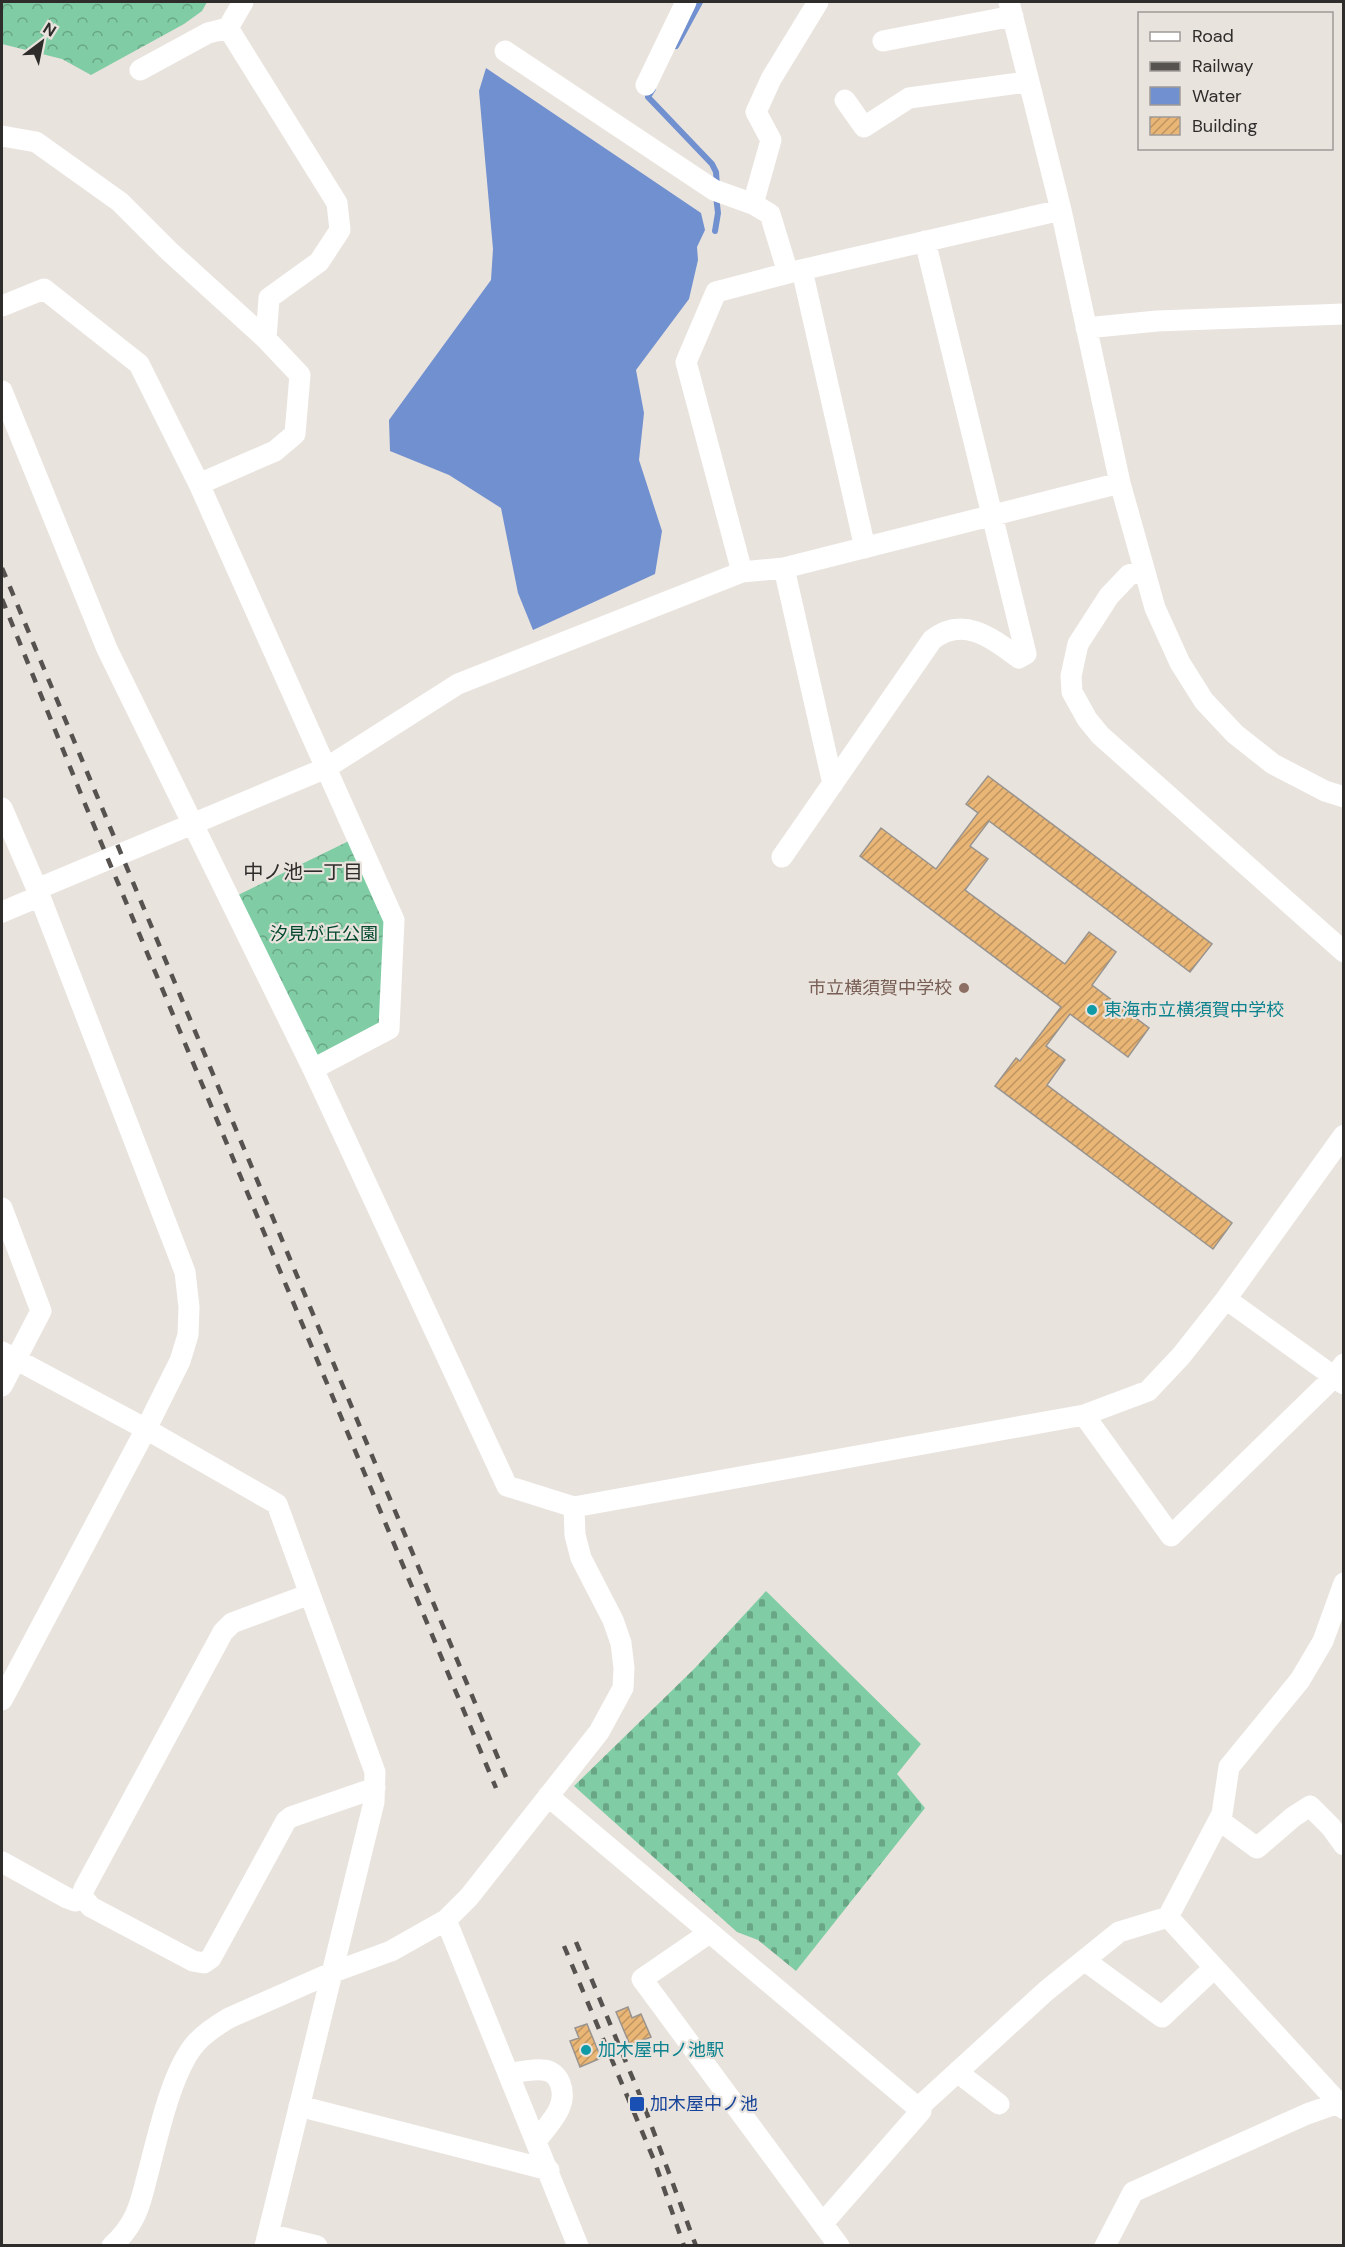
<svg xmlns="http://www.w3.org/2000/svg" width="1345" height="2247" font-family="'DM Sans','Noto Sans JP',sans-serif">
<style>
.forest{fill:url(#forest-crowns)}
.cemetery{fill:url(#cemetery-stones)}
.water{fill:#7190cf}
.lines{fill:none;stroke-linecap:round;stroke-linejoin:round}
.stream{stroke:#7190cf;stroke-width:6}
.building{fill:url(#building-hatch);stroke:#99948f;stroke-width:1.5}
.minor{stroke:#fff;stroke-width:21}
.rail{stroke:#55524f;stroke-width:4.5;stroke-dasharray:10 10;stroke-linecap:butt}
.education-dot{fill:#8d6e63;stroke:#e9e3dd;stroke-width:2}
.culture-dot{fill:#0f9aa8;stroke:#e9e3dd;stroke-width:2}
.transit-dot{fill:#1a4fb4;stroke:#e9e3dd;stroke-width:2}
.labels{text-anchor:middle;dominant-baseline:central;stroke-width:4.5;stroke-linejoin:round;paint-order:stroke}
.park-label{font-size:18px;fill:#01472d;stroke:#e9e3dd}
.education-label{font-size:18px;fill:#785e54;stroke:#e9e3dd;text-anchor:end}
.culture-label{font-size:18px;fill:#0d838f;stroke:#e9e3dd;text-anchor:start}
.transit-label{font-size:18px;fill:#164399;stroke:#e9e3dd;text-anchor:start}
.neighbourhood-label{font-size:20px;fill:#2f2d2b;stroke:#e9e3dd}
</style>
<defs>
<pattern id="forest-crowns" width="20" height="18" patternUnits="userSpaceOnUse" patternTransform="scale(1.5)"><rect width="20" height="18" fill="#80cca4"/><path d="M2 6a3 3 0 1 1 6 0M12 15a3 3 0 1 1 6 0" fill="none" stroke="#69a686"/></pattern>
<pattern id="cemetery-stones" width="16" height="16" patternUnits="userSpaceOnUse" patternTransform="scale(1.5)"><rect width="16" height="16" fill="#80cca4"/><path d="M2 7V4a2 2 0 0 1 4 0v3zM10 15v-3a2 2 0 0 1 4 0v3z" fill="#69a686"/></pattern>
<pattern id="building-hatch" width="6" height="6" patternUnits="userSpaceOnUse" patternTransform="scale(1.5)"><rect width="6" height="6" fill="#eab676"/><path d="M-1 1l2-2M0 6l6-6M5 7l2-2" fill="none" stroke="#be9461"/></pattern>
</defs>
<rect width="100%" height="100%" fill="#e9e3dd"/>
<path class="forest" d="M 2,2 L 207,2 L 202,11 L 184,24 L 91,75 L 62,59 L 2,44 Z
M 357,837 L 394,920 L 389,1029 L 313,1069 L 230,899 Z"/>
<path class="cemetery" d="M 766,1591 L 921,1744 L 897,1774 L 925,1808 L 796,1971 L 758,1940 L 737,1932 L 574,1786 L 695,1668 Z"/>
<path class="water" d="M 486,68 L 701,213 L 705,230 L 697,247 L 698,260 L 689,299 L 636,370 L 644,413 L 639,460 L 662,531 L 655,574 L 533,630 L 518,593 L 501,508 L 449,475 L 390,451 L 389,420 L 491,280 L 493,249 L 479,91 Z"/>
<g class="lines">
<path class="stream" d="M 676,46 L 700,2
M 653,89 L 648,97 L 712,164 L 716,172 L 717,186
M 715,231 L 718,213 L 716,196"/>
</g>
<path class="building" d="M 988,776 L 1212,944 L 1190,972 L 989,821 L 970,846 L 988,859 L 965,890 L 1065,964 L 1089,932 L 1116,952 L 1092,985 L 1149,1028 L 1128,1057 L 1070,1014 L 1046,1046 L 1065,1060 L 1047,1085 L 1232,1223 L 1213,1249 L 995,1086 L 1016,1058 L 1020,1061 L 1061,1007 L 860,856 L 881,828 L 936,869 L 978,813 L 966,804 Z
M 628,2007 L 632,2018 L 641,2014 L 651,2037 L 630,2045 L 616,2012 Z
M 587,2024 L 601,2058 L 580,2067 L 570,2041 L 579,2038 L 575,2028 Z"/>
<g class="lines">
<path class="minor" d="M 1009,2 L 1061,210 L 1120,483 L 1155,608 L 1180,663 L 1204,701 L 1235,734 L 1273,764 L 1325,791 L 1344,797
M 883,41 L 1013,16
M 505,51 L 714,190 L 753,204 L 770,214 L 788,273
M 140,70 L 208,33 L 228,28
M 646,85 L 686,2
M 845,100 L 864,127 L 909,98 L 1027,82
M 2,136 L 36,142 L 120,202 L 169,251 L 266,339
M 753,204 L 771,140 L 756,112 L 771,79 L 818,2
M 802,270 L 865,548
M 2,306 L 44,289 L 139,364 L 199,484 L 394,920 L 389,1029 L 313,1069
M 1086,328 L 1157,321 L 1344,314
M 2,391 L 107,649 L 313,1069 L 507,1486 L 574,1507 L 1084,1415 L 1148,1391 L 1181,1356 L 1226,1299 L 1344,1135
M 199,484 L 275,451 L 295,434 L 300,375 L 266,339 L 269,298 L 319,262 L 340,230 L 337,203 L 228,28 L 243,2
M 784,568 L 833,784
M 1144,571 L 1129,575 L 1109,596 L 1078,644 L 1071,676 L 1072,692 L 1087,719 L 1100,735 L 1344,952
M 742,572 L 686,362 L 716,292 L 788,273 L 1061,210
M 2,808 L 37,889 L 185,1272 L 189,1307 L 188,1335 L 180,1361 L 146,1429 L 2,1700
M 782,857 L 932,640 C 963,615 992,638 1019,658 L 1026,654 L 925,241
M 37,889 L 326,768 L 458,684 L 742,572 L 784,568 L 1120,483
M 2,912 L 40,896
M 2,1208 L 41,1311 L 2,1386
M 1226,1299 L 1344,1384
M 2,1352 L 146,1429 L 277,1504 L 375,1772 L 374,1802 L 265,2246
M 1084,1415 L 1171,1536 L 1334,1377 L 1344,1364
M 548,1796 L 918,2108 L 1046,1991 L 1119,1932 L 1168,1917 L 1222,1814 L 1229,1767 L 1300,1680 L 1323,1641 L 1344,1583
M 1219,1820 L 1257,1848 L 1293,1817 L 1310,1806 L 1331,1827 L 1344,1845
M 2,1862 L 67,1898 L 75,1901 L 84,1899 L 91,1907 L 193,1961 L 204,1963 L 211,1958 L 286,1821 L 291,1817 L 375,1788
M 84,1899 L 82,1894 L 85,1887 L 223,1632 L 232,1623 L 310,1594
M 1168,1917 L 1344,2109
M 446,1920 L 578,2246
M 709,1933 L 642,1979 L 839,2246
M 1084,1960 L 1162,2017 L 1214,1968
M 957,2072 L 999,2104
M 509,2074 C 519,2072 532,2069 542,2070 C 550,2070 557,2075 560,2083 C 569,2106 550,2122 537,2140
M 299,2106 L 549,2170
M 823,2223 L 921,2111
M 268,2234 L 317,2246
M 112,2246 C 135,2225 140,2206 147,2177 C 157,2140 171,2071 196,2043 C 205,2033 217,2025 229,2018 L 331,1973 L 391,1951 L 446,1920 L 469,1897 L 599,1732 L 623,1688 L 624,1668 L 621,1643 L 613,1620 L 581,1558 L 575,1535 L 574,1507
M 1105,2246 L 1133,2192 L 1307,2114 L 1344,2101"/>
<path class="rail" d="M 2,568 L 508,1782
M 2,599 L 85,804 L 496,1788
M 576,1942 L 643,2103 L 696,2246
M 564,1946 L 654,2160 L 684,2246"/>
</g>
<circle class="education-dot" cx="964" cy="988" r="6"/>
<g class="culture-dot">
<circle cx="1092" cy="1010" r="6"/>
<circle cx="586" cy="2050" r="6"/>
</g>
<rect class="transit-dot" x="629" y="2096" width="16" height="16" rx="3"/>
<g class="labels">
<g class="park-label">
<text x="324" y="934">汐見が丘公園</text>
</g>
<g class="education-label">
<text x="952" y="988">市立横須賀中学校</text>
</g>
<g class="culture-label">
<text x="1104" y="1010">東海市立横須賀中学校</text>
<text x="598" y="2050">加木屋中ノ池駅</text>
</g>
<g class="transit-label">
<text x="650" y="2104">加木屋中ノ池</text>
</g>
<g class="neighbourhood-label">
<text x="303" y="872">中ノ池一丁目</text>
</g>
</g>
<rect width="1345" height="2247" fill="none" stroke="#2f2d2b" stroke-width="6"/>
<rect x="1138" y="12" width="195" height="138" fill="#e9e3dd" stroke="#9f9a96" stroke-width="1.5"/>
<rect x="1150" y="32" width="30" height="9" fill="#ffffff" stroke="#9f9a96" stroke-width="1.5"/>
<text x="1192" y="42" font-size="18" fill="#2f2d2b">Road</text>
<rect x="1150" y="62" width="30" height="9" fill="#55524f" stroke="#9f9a96" stroke-width="1.5"/>
<text x="1192" y="72" font-size="18" fill="#2f2d2b">Railway</text>
<rect x="1150" y="87" width="30" height="18" fill="#7190cf" stroke="#9f9a96" stroke-width="1.5"/>
<text x="1192" y="102" font-size="18" fill="#2f2d2b">Water</text>
<rect x="1150" y="117" width="30" height="18" fill="url(#building-hatch)" stroke="#9f9a96" stroke-width="1.5"/>
<text x="1192" y="132" font-size="18" fill="#2f2d2b">Building</text>
<g transform="translate(42 42) rotate(32)" stroke="#e9e3dd" stroke-width="4.5" paint-order="stroke">
<path d="M0-4.5L10 22L0 15L-10 22Z" fill="#2f2d2b"/>
<text y="-9" font-size="16" font-weight="bold" text-anchor="middle" fill="#2f2d2b">N</text>
</g>
</svg>
